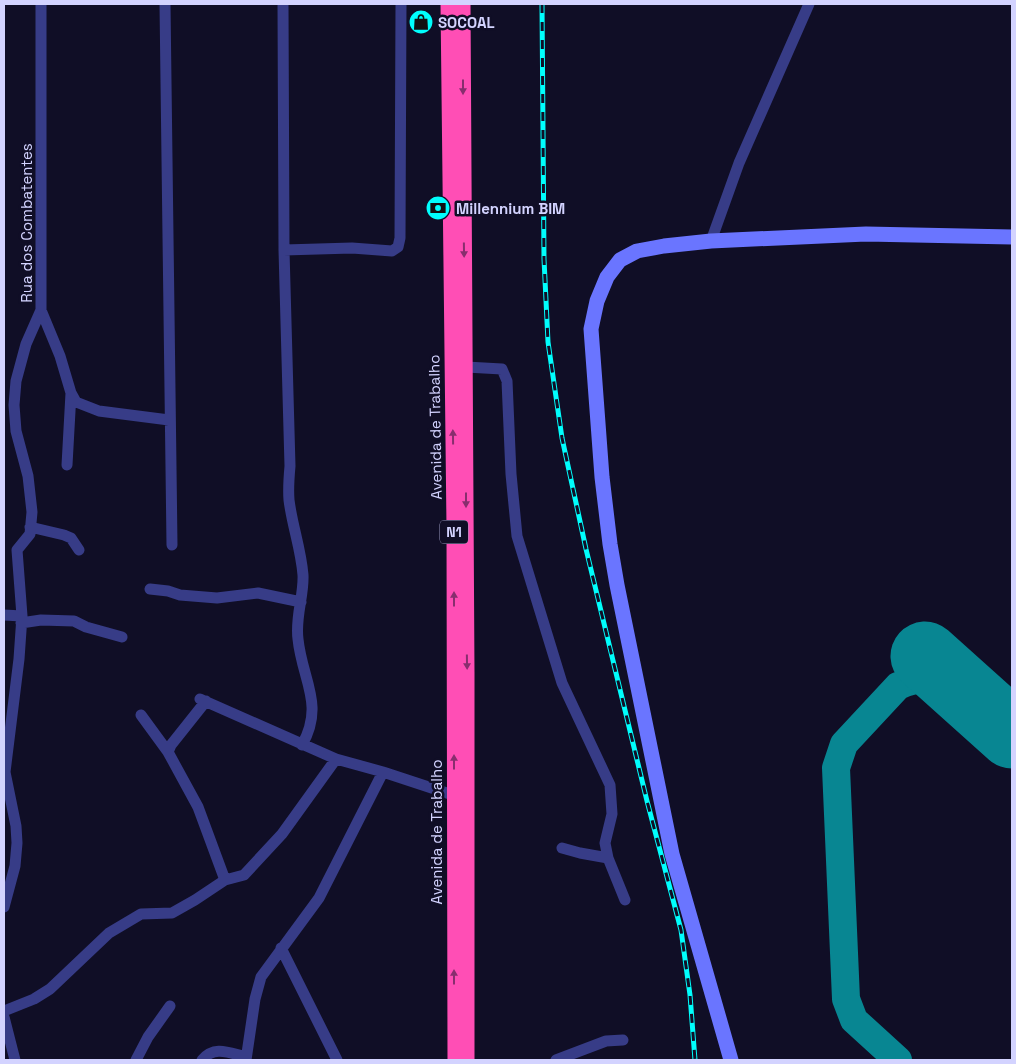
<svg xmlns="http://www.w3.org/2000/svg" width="1016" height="1064" font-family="'Space Grotesk',sans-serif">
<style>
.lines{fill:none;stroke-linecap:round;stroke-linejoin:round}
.taxiway{stroke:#088692;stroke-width:28}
.runway{stroke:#088692;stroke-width:69}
.street{stroke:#373c87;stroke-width:11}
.secondary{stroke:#6a75ff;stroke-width:15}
.highway{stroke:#ff4eb5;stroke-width:15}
.rail-casing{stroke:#00fefd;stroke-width:5}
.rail{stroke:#100e26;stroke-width:3;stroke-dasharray:9;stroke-linecap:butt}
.oneway{fill:#882e6e}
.labels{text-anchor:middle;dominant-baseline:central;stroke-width:5;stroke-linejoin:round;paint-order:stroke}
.shield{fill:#100e26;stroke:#9898be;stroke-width:1}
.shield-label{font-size:14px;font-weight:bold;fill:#d3d3ff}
.poi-label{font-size:15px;font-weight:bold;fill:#d3d3ff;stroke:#100e26;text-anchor:start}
.street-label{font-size:15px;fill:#d3d3ff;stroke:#100e26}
</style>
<rect width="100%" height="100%" fill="#100e26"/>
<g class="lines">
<path class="taxiway" d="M 898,1060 L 854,1020 L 846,999 L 836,768 L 844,744 L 898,686 C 915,678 933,676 951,680"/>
<path class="runway" d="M 925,656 L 1012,734"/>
<path class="street" d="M 165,4 L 172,545
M 283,4 L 284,250 L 290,466 C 289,477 288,488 289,500 C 292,525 301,549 303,575 C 304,596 295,617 298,639 C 302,680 325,704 302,745
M 711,241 L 739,163 L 809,4
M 284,250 L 352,248 L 392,251 L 398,247 L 400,238 L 401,4
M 41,310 L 60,356 L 71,393 L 76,402 L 99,411 L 169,420
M 466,367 L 502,369 L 507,381 L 511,474 L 517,536 L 562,683 L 610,785 L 612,814 L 605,843 L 608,858 L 625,900
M 67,465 L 71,393
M 30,527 L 64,535 L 71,538 L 79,550
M 150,589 L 168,591 L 180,595 L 217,598 L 258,593 L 301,602
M 4,615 L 22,616
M 21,623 L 41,620 L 74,621 L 86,627 L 122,637
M 200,699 L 336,759 L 383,772 L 462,798
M 206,701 L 171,745 L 168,752 L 198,807 L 225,880
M 141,715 L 168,752
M 562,848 L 580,853 L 608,858
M 4,907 L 15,866 L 17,843 L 16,826 L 5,772 L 19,659 L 22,616 L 17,550 L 30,534 L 32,512 L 28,476 L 16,431 L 14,405 L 16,381 L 26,344 L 41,310 L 41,4
M 281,948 L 337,1060
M 4,1011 L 34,999 L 50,989 L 109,933 L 141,914 L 172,913 L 195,900 L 225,880 L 244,875 L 282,834 L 336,759
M 4,1017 L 15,1060
M 136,1060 L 148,1037 L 170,1006
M 202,1060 C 215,1045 229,1053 246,1057
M 246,1060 L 255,999 L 261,977 L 319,898 L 383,772
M 556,1060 L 606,1041 L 623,1040"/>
<path class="secondary" d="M 731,1060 L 672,854 L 617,585 L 610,544 L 602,477 L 591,329 L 597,301 L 607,277 L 620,260 L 637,251 L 664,246 L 711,241 L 866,234 L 1012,237"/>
<path class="highway" d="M 448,4 L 454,527 L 455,1060
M 463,4 L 467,672 L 467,1060"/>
<defs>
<path id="rail" d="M 542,4 L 544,259 L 548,342 L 562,438 L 586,549 L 647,801 L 681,930 L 690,995 L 695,1060"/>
</defs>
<use href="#rail" class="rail-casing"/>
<use href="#rail" class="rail"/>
</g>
<defs><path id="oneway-solid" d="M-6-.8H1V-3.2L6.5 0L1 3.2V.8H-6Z" transform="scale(1.25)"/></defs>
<g class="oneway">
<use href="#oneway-solid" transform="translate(463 87) rotate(90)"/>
<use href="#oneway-solid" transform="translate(464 250) rotate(89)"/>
<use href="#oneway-solid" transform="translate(453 437) rotate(-91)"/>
<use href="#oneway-solid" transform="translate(466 500) rotate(90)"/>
<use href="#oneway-solid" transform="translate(454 599) rotate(-90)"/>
<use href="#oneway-solid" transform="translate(467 662) rotate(89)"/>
<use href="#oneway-solid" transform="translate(454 762) rotate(-90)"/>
<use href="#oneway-solid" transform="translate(454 977) rotate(-90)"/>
</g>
<defs>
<symbol id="shop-disc" viewBox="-11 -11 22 22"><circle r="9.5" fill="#00fefd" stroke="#100e26"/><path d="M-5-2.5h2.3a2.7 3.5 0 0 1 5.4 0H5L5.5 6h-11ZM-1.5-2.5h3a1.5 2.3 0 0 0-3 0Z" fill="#111"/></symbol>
<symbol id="bank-disc" viewBox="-11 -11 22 22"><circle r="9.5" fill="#00fefd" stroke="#100e26"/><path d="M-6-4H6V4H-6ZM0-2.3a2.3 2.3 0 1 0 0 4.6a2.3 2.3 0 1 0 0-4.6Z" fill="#111"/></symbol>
</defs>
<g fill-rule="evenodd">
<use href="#shop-disc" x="407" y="8" width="28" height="28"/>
<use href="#bank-disc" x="424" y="194" width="28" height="28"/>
</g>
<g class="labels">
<rect class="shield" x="440" y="520.5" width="28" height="23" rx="4"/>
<g class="shield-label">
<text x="454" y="532">N1</text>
</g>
<g class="poi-label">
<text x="438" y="22">SOCOAL</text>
<text x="456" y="208">Millennium BIM</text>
</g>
<g class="street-label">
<text transform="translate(26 223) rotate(-90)">Rua dos Combatentes</text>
<text transform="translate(435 427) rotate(-91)">Avenida de Trabalho</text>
<text transform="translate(436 832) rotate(-90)">Avenida de Trabalho</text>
</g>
</g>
<rect width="1016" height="1064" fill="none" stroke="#d3d3ff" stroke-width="10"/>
</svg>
